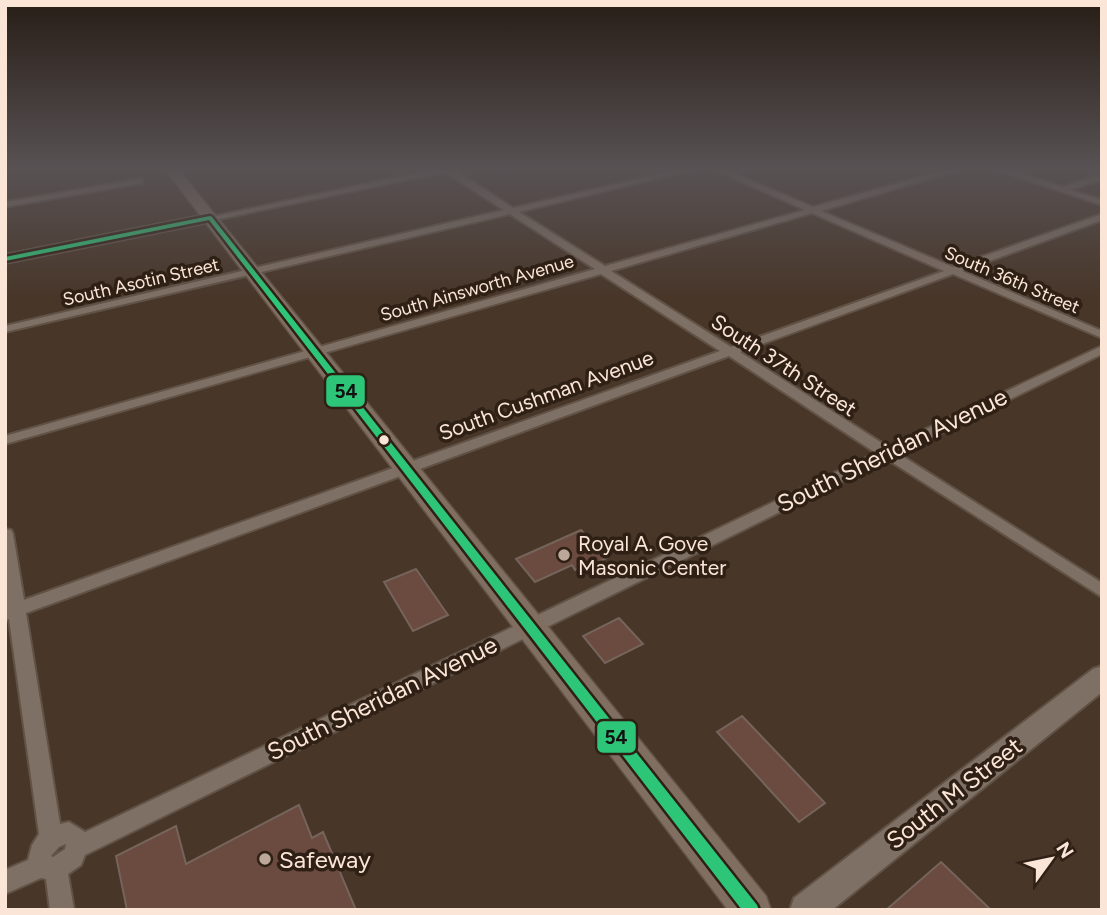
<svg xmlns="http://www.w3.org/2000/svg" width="1107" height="915" font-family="Figtree,sans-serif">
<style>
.building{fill:#6b4a3f;stroke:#75645c;stroke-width:2}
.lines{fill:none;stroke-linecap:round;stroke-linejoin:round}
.minor-casing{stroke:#615246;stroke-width:4}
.tertiary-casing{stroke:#615246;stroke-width:4}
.primary-casing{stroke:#615246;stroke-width:3}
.minor{fill:#7f7065;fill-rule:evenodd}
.tertiary{fill:#7f7065;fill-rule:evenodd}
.primary{fill:#806e61;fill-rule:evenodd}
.bus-1-casing{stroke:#2f2015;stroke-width:5}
.bus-1{fill:#2dc577;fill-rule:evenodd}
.bus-dot{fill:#fbe5d7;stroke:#2f2015;stroke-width:2.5}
.poi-dot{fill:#bca89a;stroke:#2f2015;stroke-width:2.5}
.labels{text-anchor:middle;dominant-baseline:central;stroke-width:7;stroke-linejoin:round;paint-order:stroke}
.far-street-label{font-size:18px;fill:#fbe5d7;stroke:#2f2015}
.street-label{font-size:21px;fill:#fbe5d7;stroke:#2f2015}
.poi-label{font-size:21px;fill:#fbe5d7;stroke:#2f2015;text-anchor:start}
.near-street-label{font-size:24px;fill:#fbe5d7;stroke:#2f2015}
.near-poi-label{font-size:24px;fill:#fbe5d7;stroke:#2f2015;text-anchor:start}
.line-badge{stroke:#2f2015;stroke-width:2.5}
.pale-badge-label{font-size:19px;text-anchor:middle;font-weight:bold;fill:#111}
</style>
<rect width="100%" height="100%" fill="#483629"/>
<path class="building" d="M 581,530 L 607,558 L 585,568 L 583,566 L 575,570 L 572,565 L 535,582 L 516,559 Z
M 416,569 L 448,615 L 413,631 L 384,582 Z
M 619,618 L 643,644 L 605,663 L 583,636 Z
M 742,716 L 825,803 L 799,822 L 717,732 Z
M 299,805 L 312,838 L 323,832 L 356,910 L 127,910 L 116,856 L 176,826 L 186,864 Z
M 941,862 L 991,910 L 886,910 Z"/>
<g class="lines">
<defs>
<path id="minor" d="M 436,169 L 453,169 L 513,208 L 681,169 L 696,169 L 519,212 L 605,266 L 805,210 L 713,169 L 724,169 L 813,207 L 949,169 L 962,169 L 821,211 L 953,267 L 1102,214 L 1102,220 L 962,271 L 1102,331 L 1102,338 L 953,274 L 740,352 L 888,447 L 1102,346 L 1102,354 L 899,454 L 1102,583 L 1102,597 L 887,459 L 85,855 L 81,865 L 68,874 L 74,910 L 50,910 L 46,879 L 41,878 L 5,894 L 5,870 L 28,860 L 32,845 L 39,834 L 9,619 L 5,621 L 5,607 L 7,606 L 5,529 L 11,530 L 13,534 L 24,600 L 720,351 L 601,274 L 5,444 L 5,436 L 595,269 L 510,214 L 5,332 L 5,326 L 504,210 L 445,172 L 210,221 L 206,218 ZM 812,213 L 944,271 L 731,347 L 611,271 ZM 729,356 L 876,453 L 85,832 L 69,822 L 60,824 L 26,613 ZM 66,844 L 65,849 L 53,857 L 51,856 L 59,847 Z
M 994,169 L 1007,169 L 1062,187 L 1102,174 L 1102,179 L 1070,190 L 1102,200 L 1102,205 Z
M 139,179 L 142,179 L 142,183 L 5,207 L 5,202 Z"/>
<path id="tertiary" d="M 210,214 L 214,215 L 214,221 L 5,263 L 5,255 Z
M 1102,666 L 1102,692 L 832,910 L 790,910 L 794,898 L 1093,669 Z"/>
<path id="primary" d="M 165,169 L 178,169 L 766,896 L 771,910 L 728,910 Z"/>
</defs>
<use href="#minor" class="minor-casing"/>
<use href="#tertiary" class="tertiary-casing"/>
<use href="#primary" class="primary-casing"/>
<use href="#minor" class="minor"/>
<use href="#tertiary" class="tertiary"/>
<use href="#primary" class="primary"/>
<defs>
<path id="bus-1" d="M 210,216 L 212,217 L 757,905 L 759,910 L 742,910 L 209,220 L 5,261 L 5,257 Z"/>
</defs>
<use href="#bus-1" class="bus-1-casing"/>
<use href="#bus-1" class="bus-1"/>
</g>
<linearGradient id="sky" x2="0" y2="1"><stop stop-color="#281e17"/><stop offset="0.57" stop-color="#585254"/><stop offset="1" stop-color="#585254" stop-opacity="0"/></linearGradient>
<rect width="1107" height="297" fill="url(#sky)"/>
<circle class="bus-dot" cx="384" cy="440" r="6"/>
<g class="poi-dot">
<circle cx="564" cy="555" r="7"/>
<circle cx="265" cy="859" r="7"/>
</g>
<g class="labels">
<g class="far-street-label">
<text transform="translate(1012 280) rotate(23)">South 36th Street</text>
<text transform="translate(141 282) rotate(-13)">South Asotin Street</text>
<text transform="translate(477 288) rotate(-16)">South Ainsworth Avenue</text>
</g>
<g class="street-label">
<text transform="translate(784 365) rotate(33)">South 37th Street</text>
<text transform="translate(546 395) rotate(-20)">South Cushman Avenue</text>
</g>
<g class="poi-label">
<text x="578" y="543">Royal A. Gove<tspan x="578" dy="24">Masonic Center</tspan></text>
</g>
<g class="near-street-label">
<text transform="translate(892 450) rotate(-26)">South Sheridan Avenue</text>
<text transform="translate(382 698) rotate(-26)">South Sheridan Avenue</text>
<text transform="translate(954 793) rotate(-38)">South M Street</text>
</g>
<g class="near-poi-label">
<text x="279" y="859">Safeway</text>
</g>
</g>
<g class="line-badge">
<rect x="325" y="374" width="41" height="34" rx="7" fill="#2dc577"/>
<rect x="596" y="720" width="41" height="34" rx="7" fill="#2dc577"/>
</g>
<g class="pale-badge-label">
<text x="346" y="398">54</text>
<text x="616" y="744">54</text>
</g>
<rect width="1107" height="915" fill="none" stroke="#fbe5d7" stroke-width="14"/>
<g transform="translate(1051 859) rotate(57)" stroke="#2f2015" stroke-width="5" paint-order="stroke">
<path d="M0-5L12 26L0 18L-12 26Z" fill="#fbe5d7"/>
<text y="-10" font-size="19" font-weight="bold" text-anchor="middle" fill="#fbe5d7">N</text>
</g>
</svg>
